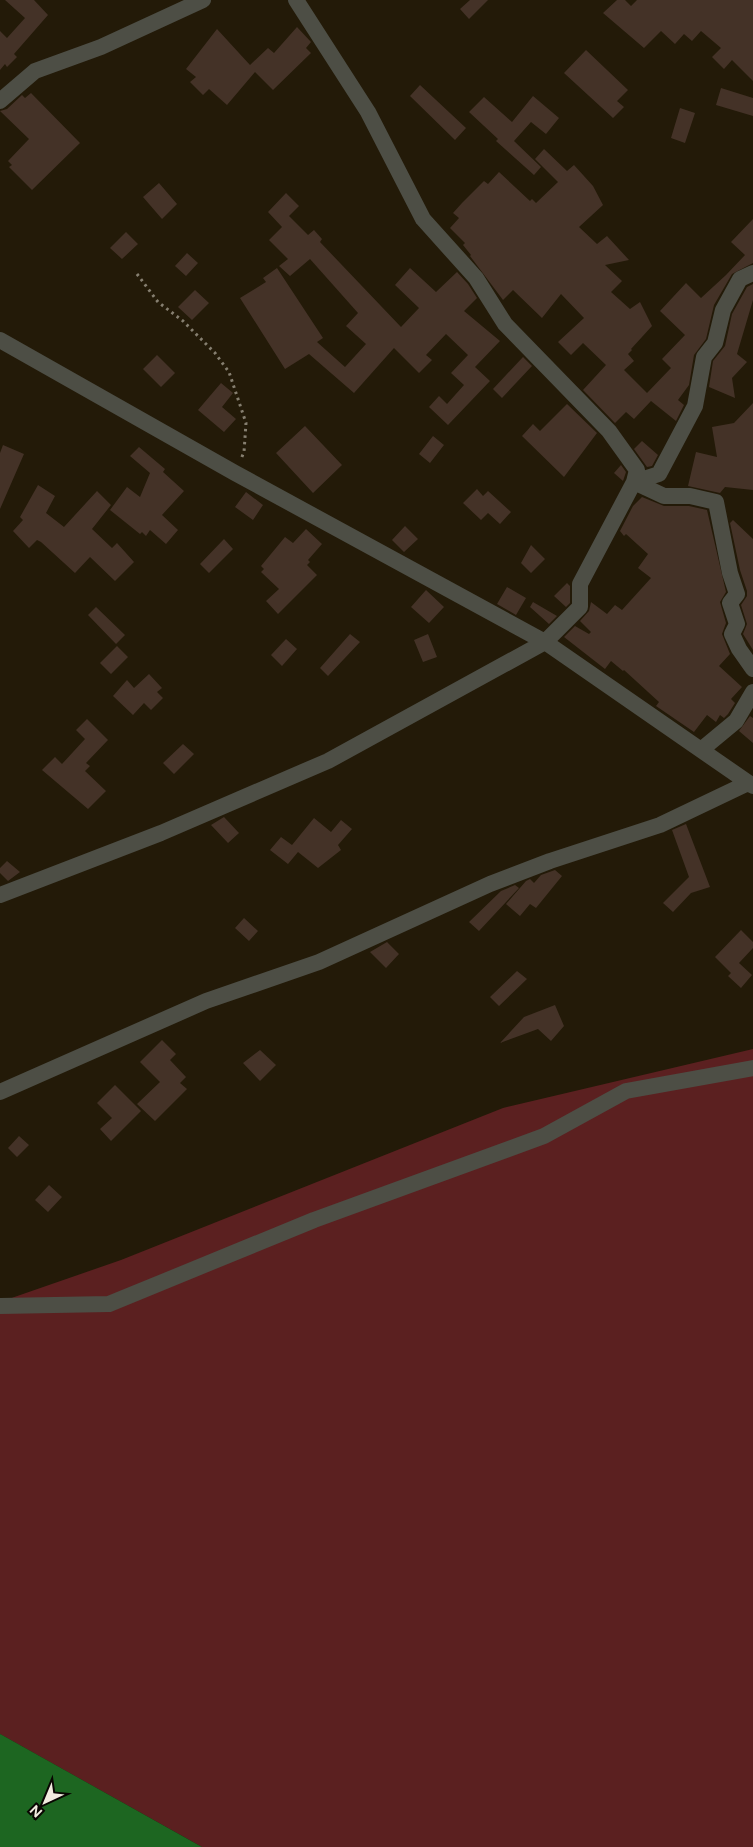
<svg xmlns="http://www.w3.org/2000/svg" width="753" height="1847" font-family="Figtree,sans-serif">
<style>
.green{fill:#5b2020}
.water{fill:#1d6621}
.building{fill:#443227}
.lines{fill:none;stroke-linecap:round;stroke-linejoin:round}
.path{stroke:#867f70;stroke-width:3;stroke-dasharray:2.5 4;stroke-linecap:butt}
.minor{stroke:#4d4e45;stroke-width:16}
</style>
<rect width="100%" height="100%" fill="#231a08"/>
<path class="green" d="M 753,1049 L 753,1847 L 202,1847 L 0,1734 L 0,1302 L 121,1260 L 503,1108 Z"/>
<path class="water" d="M 0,1734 L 2,1735 L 202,1847 L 0,1847 Z"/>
<path class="building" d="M 5,0 L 34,0 L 48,15 L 14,54 L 17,57 L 7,67 L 5,64 L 0,70 L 0,31 L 7,38 L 25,18 Z
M 470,0 L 488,0 L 469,19 L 460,9 Z
M 617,0 L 625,0 L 631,6 L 637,0 L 753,0 L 753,81 L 732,60 L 724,69 L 712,57 L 721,48 L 701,31 L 692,41 L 684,34 L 675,44 L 661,31 L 644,48 L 603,13 Z
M 297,27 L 311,42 L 306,48 L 311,53 L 273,90 L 255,72 L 227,105 L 209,89 L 203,95 L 190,82 L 196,77 L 186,69 L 217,29 L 250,65 L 268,48 L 274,53 Z
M 586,50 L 628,90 L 617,101 L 624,107 L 613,118 L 564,73 Z
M 420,85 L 466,128 L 455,140 L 410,96 Z
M 721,88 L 753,98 L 753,116 L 716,105 Z
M 31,93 L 80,143 L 32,190 L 9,167 L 12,165 L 8,161 L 29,139 L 0,111 L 7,109 L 22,95 L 25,98 Z
M 533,96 L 559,118 L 546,134 L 531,122 L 514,141 L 541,167 L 534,175 L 496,141 L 498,139 L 469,112 L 484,97 L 512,122 Z
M 680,108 L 695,113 L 685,143 L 671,138 Z
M 544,149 L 567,171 L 574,165 L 593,186 L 603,205 L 579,227 L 597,244 L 607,236 L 629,260 L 605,265 L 622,281 L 611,292 L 630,309 L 640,302 L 652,326 L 631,349 L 632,350 L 628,354 L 634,361 L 624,370 L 647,393 L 671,368 L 662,359 L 685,335 L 660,311 L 686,283 L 701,298 L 726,275 L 745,255 L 731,242 L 753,219 L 753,263 L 732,274 L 714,305 L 706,339 L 694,355 L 689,385 L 678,400 L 684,405 L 676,421 L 651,401 L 634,419 L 626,412 L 615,423 L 583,390 L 606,365 L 583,343 L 571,355 L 558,342 L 584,318 L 561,294 L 542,318 L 513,290 L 503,300 L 470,256 L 471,255 L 463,245 L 465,243 L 450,228 L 459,218 L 453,213 L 462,203 L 484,181 L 488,184 L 499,172 L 530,201 L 532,199 L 536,203 L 558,182 L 535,159 Z
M 159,183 L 177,204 L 162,219 L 143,197 Z
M 286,193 L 299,206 L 289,216 L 308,235 L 314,230 L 322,239 L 320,242 L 401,327 L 419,308 L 395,285 L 410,268 L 436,292 L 457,272 L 468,284 L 477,298 L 464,311 L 500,341 L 475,367 L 490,381 L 448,425 L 429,407 L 439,396 L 447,404 L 464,385 L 451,373 L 468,355 L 446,334 L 426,355 L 432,360 L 419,373 L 394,348 L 354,393 L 309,354 L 285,369 L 240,298 L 266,282 L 263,278 L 277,268 L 323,338 L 317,342 L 345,367 L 366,344 L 346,326 L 358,313 L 310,259 L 290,276 L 279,266 L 288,259 L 269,240 L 282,227 L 268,212 Z
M 126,232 L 138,244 L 122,259 L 110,248 Z
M 187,253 L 198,263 L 186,276 L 175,266 Z
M 753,284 L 753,300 L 737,354 L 747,362 L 732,378 L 735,398 L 709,387 L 713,361 L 725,346 L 732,314 L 747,287 Z
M 195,290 L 209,303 L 192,320 L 178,307 Z
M 157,355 L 175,373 L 161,387 L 143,369 Z
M 523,357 L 532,366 L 502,398 L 493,389 Z
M 221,383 L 233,393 L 222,407 L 236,419 L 224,432 L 198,410 Z
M 753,403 L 753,490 L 725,487 L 720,493 L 688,486 L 696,452 L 717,457 L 712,427 L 734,423 Z
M 567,404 L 597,433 L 564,477 L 522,436 L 533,424 L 540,431 Z
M 305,426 L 342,465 L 313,493 L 276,453 Z
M 433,436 L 444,445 L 430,463 L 419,454 Z
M 642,441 L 658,455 L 652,466 L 647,467 L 634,449 Z
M 3,445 L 24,454 L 0,509 L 0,453 Z
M 139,447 L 165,469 L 163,472 L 184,491 L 162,515 L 178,530 L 166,544 L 150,530 L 146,536 L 142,532 L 140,534 L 110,510 L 127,487 L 140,497 L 150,473 L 130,456 Z
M 621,465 L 626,472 L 623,481 L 614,473 Z
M 38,485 L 55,496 L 46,513 L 64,527 L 97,491 L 111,505 L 92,529 L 112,548 L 117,543 L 134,562 L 115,581 L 90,557 L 75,573 L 41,542 L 37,540 L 29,548 L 13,531 L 23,520 L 20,517 Z
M 477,489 L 483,496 L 488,491 L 511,512 L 500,524 L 488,513 L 481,520 L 463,503 Z
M 246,492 L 263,505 L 253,520 L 235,507 Z
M 642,497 L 664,506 L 689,506 L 707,510 L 726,592 L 720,602 L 726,623 L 722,634 L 730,654 L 719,666 L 742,687 L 731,699 L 735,703 L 728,714 L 724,718 L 720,715 L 716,722 L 707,715 L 694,732 L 656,706 L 659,702 L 624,670 L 623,671 L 611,661 L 605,669 L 564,637 L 575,626 L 589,634 L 591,632 L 580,621 L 589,611 L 591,602 L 607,614 L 615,605 L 622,610 L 651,578 L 638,568 L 648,554 L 626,534 L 624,536 L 620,531 L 633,506 Z
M 733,520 L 753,539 L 753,650 L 743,634 L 747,624 L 741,605 L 747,596 L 747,591 L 740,570 L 730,523 Z
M 405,526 L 418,539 L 404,552 L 392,540 Z
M 306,529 L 322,544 L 308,560 L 310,562 L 307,565 L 317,575 L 278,614 L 266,601 L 279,589 L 261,572 L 264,569 L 261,566 L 285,537 L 293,543 Z
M 224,539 L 233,549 L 209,573 L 200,564 Z
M 531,545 L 545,559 L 531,573 L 521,563 Z
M 567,583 L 570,586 L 570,603 L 566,607 L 554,596 Z
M 507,587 L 526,598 L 516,615 L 497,604 Z
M 426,590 L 444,607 L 429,623 L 411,607 Z
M 533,602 L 557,616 L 549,624 L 530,607 Z
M 96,607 L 125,635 L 116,644 L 88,615 Z
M 350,634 L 360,642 L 328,676 L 320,668 Z
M 428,634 L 437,657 L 423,662 L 414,640 Z
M 286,639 L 297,649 L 282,666 L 271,655 Z
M 117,646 L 128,657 L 111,674 L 100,663 Z
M 149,674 L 162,688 L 157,692 L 163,698 L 151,710 L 144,703 L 133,715 L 113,696 L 127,680 L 134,688 Z
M 750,716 L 753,718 L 753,743 L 739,731 Z
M 87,719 L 108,740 L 86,763 L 90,766 L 85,771 L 106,791 L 88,809 L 42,770 L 55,757 L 62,764 L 85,739 L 76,730 Z
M 183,744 L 194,754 L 174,774 L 163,763 Z
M 224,817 L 239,833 L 228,843 L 211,825 Z
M 314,818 L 331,832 L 341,820 L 352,829 L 338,845 L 341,850 L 318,868 L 298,852 L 288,864 L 270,850 L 281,837 L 292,845 Z
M 686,824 L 710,887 L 691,893 L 673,912 L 663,903 L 689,877 L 672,830 Z
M 7,861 L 20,872 L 8,881 L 0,873 L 0,868 Z
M 555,870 L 562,876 L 536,908 L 530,904 L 520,916 L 506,904 L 526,881 L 530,879 L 534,883 L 541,875 Z
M 515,885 L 519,888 L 479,931 L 469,922 L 501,891 Z
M 244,918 L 258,931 L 249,941 L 235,928 Z
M 741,930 L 753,942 L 753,948 L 739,963 L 752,975 L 741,988 L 728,976 L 731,973 L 715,957 Z
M 387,942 L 399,954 L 386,968 L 370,952 Z
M 517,971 L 527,979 L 499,1006 L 490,997 Z
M 555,1005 L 564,1026 L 551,1041 L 538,1029 L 500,1043 L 524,1017 Z
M 162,1040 L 176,1054 L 170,1060 L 186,1077 L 180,1083 L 187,1089 L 155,1121 L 137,1104 L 160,1082 L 140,1062 Z
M 260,1050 L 276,1065 L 260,1081 L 243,1063 Z
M 115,1085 L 141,1111 L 111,1141 L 100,1129 L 112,1118 L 97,1103 Z
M 19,1136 L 29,1145 L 17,1157 L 8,1148 Z
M 49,1185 L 62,1197 L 48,1212 L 35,1200 Z"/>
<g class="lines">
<path class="path" d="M 137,274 L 158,302 L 183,321 L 215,353 L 229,372 L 246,423 L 244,452 L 241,459"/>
<path class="minor" d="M 296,0 L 368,112 L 423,219 L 476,278 L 505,324 L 609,431 L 637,470 L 634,482 L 664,496 L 690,496 L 716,502 L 730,573 L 737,594 L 730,603 L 737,624 L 732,634 L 739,649 L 753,669
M 0,101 L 35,71 L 101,47 L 203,0
M 0,340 L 235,473 L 545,642 L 753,786
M 701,750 L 736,721 L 753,692
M 0,895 L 161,833 L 328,761 L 545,642 L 580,607 L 580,584 L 634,482 L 659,474 L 695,406 L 704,357 L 715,343 L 723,310 L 740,279 L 753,273
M 0,1092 L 206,1001 L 319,962 L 490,884 L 550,861 L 660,825 L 748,783
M 0,1306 L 109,1304 L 314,1220 L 544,1136 L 626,1091 L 753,1068"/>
</g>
<g transform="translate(45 1802) rotate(224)" stroke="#090602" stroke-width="4" paint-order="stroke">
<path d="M0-4L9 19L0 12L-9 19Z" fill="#f1ebdf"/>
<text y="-8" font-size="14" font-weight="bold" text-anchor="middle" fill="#f1ebdf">N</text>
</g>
</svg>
